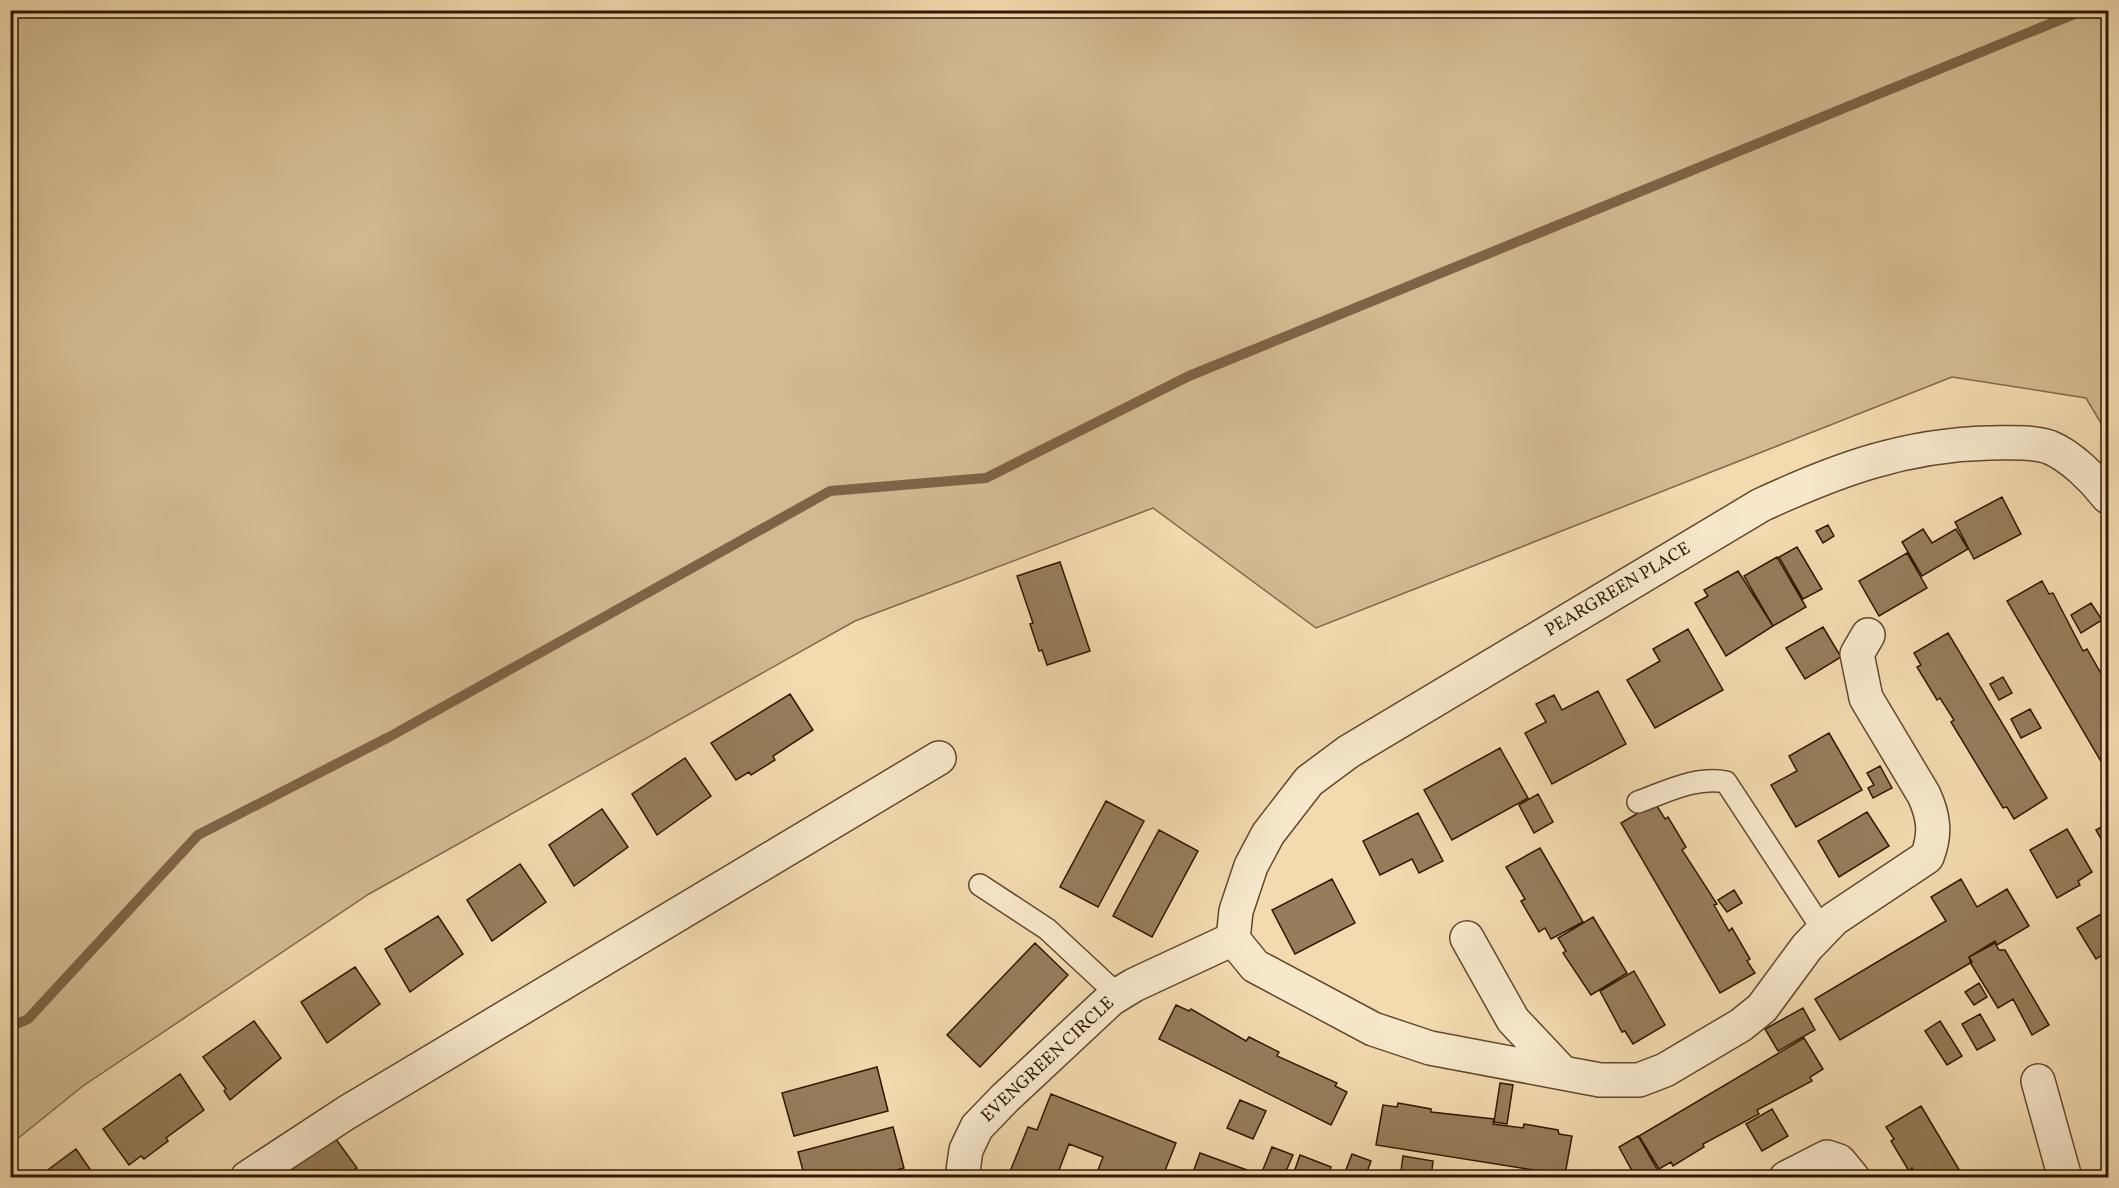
<svg xmlns="http://www.w3.org/2000/svg" width="2119" height="1188" font-family="Vollkorn,serif">
<style>
.green{fill:#d2ba91;stroke:#826849;stroke-width:1.5}
.lines{fill:none;stroke-linecap:round;stroke-linejoin:round}
.stream{stroke:#7e6446;stroke-width:10}
.building{fill:#967d5b;stroke:#311701;stroke-width:1.5}
.lane-casing{stroke:#62482c;stroke-width:24}
.street-casing{stroke:#62482c;stroke-width:36}
.lane{stroke:#f7e8cb;stroke-width:21}
.street{stroke:#f7e8cb;stroke-width:33}
.labels{text-anchor:middle;dominant-baseline:central;stroke-width:4.5;stroke-linejoin:round;paint-order:stroke}
.street-label{font-size:18px;fill:#311701;stroke:#f7e8cb}
</style>
<rect width="100%" height="100%" fill="#f3dbaf"/>
<filter id="stains"><feTurbulence type="fractalNoise" baseFrequency=".00333" numOctaves="4"/><feColorMatrix values="0 0 0 0 .2 0 0 0 0 .09 0 0 0 0 .02 0 0 0 .5 -.17"/></filter>
<radialGradient id="worn" r=".72"><stop offset=".6" stop-color="#630" stop-opacity="0"/><stop offset="1" stop-color="#630" stop-opacity=".3"/></radialGradient>
<path class="green" d="M 11,10 L 2108,11 L 2108,435 L 2086,398 L 1952,377 L 1316,628 L 1153,508 L 855,621 L 369,894 L 83,1086 L 11,1144 Z"/>
<g class="lines">
<path class="stream" d="M 10,1027 L 28,1019 L 198,835 L 389,737 L 830,491 L 986,478 L 1189,376 L 2084,10"/>
</g>
<path class="building" d="M 2002,497 L 2021,534 L 1974,559 L 1955,522 Z
M 1828,525 L 1834,536 L 1823,543 L 1816,531 Z
M 1923,529 L 1932,543 L 1956,529 L 1968,549 L 1922,576 L 1902,542 Z
M 1797,547 L 1822,589 L 1803,599 L 1779,557 Z
M 1907,553 L 1927,588 L 1879,616 L 1859,581 Z
M 1777,557 L 1806,607 L 1773,626 L 1744,576 Z
M 1060,562 L 1090,651 L 1047,665 L 1042,650 L 1039,651 L 1030,624 L 1033,623 L 1017,576 Z
M 1738,571 L 1773,626 L 1726,656 L 1695,603 L 1708,596 L 1704,590 Z
M 2042,581 L 2049,594 L 2053,593 L 2083,651 L 2087,649 L 2103,677 L 2101,681 L 2108,693 L 2108,769 L 2106,770 L 2007,601 Z
M 2091,603 L 2102,620 L 2081,633 L 2071,615 Z
M 1823,627 L 1841,657 L 1805,679 L 1786,648 Z
M 1688,629 L 1723,690 L 1655,728 L 1627,680 L 1660,661 L 1653,649 Z
M 1948,633 L 2047,798 L 2014,819 L 2007,807 L 2003,808 L 1951,722 L 1954,720 L 1940,698 L 1937,700 L 1917,667 L 1921,665 L 1914,653 Z
M 2003,677 L 2012,693 L 1999,700 L 1990,684 Z
M 1598,691 L 1626,744 L 1552,784 L 1525,733 L 1546,722 L 1536,704 L 1554,695 L 1562,710 Z
M 790,694 L 813,730 L 773,756 L 775,760 L 751,775 L 749,772 L 736,780 L 711,743 Z
M 2030,709 L 2041,728 L 2021,738 L 2011,719 Z
M 1829,733 L 1862,790 L 1796,827 L 1771,785 L 1797,771 L 1789,756 Z
M 1500,748 L 1528,798 L 1452,840 L 1424,790 Z
M 685,758 L 711,796 L 657,835 L 632,794 Z
M 1880,766 L 1892,788 L 1873,798 L 1868,788 L 1874,785 L 1867,773 Z
M 1538,794 L 1553,822 L 1534,833 L 1519,805 Z
M 1106,801 L 1144,821 L 1098,907 L 1060,887 Z
M 1655,803 L 1665,819 L 1668,817 L 1686,847 L 1682,850 L 1717,904 L 1714,905 L 1729,931 L 1732,928 L 1750,959 L 1747,961 L 1755,973 L 1720,993 L 1621,823 Z
M 602,809 L 628,847 L 574,886 L 549,845 Z
M 1867,812 L 1889,846 L 1839,877 L 1818,841 Z
M 1418,813 L 1443,861 L 1419,873 L 1412,859 L 1380,875 L 1363,841 Z
M 2108,823 L 2108,851 L 2096,830 Z
M 2067,829 L 2092,872 L 2078,881 L 2080,885 L 2057,898 L 2030,850 Z
M 1159,830 L 1198,851 L 1152,937 L 1113,916 Z
M 1540,848 L 1583,922 L 1551,939 L 1545,928 L 1539,932 L 1521,901 L 1525,899 L 1506,867 Z
M 520,864 L 546,902 L 492,941 L 467,900 Z
M 1332,879 L 1355,923 L 1295,954 L 1272,910 Z
M 1961,879 L 1977,907 L 2007,889 L 2029,926 L 1997,945 L 1995,941 L 1969,957 L 1972,962 L 1840,1040 L 1815,999 L 1946,921 L 1931,897 Z
M 1734,890 L 1742,903 L 1727,912 L 1718,900 Z
M 2108,910 L 2108,951 L 2096,959 L 2077,928 Z
M 438,916 L 463,954 L 410,992 L 385,949 Z
M 1593,917 L 1627,973 L 1591,995 L 1563,953 L 1566,951 L 1558,938 Z
M 1035,943 L 1068,975 L 980,1067 L 947,1035 Z
M 1995,943 L 1999,950 L 2005,950 L 2049,1025 L 2032,1035 L 2013,999 L 1998,1008 L 1971,964 L 1969,957 Z
M 355,967 L 380,1004 L 327,1043 L 301,1002 Z
M 1634,971 L 1665,1025 L 1633,1044 L 1625,1031 L 1622,1032 L 1600,991 Z
M 1979,983 L 1987,997 L 1974,1005 L 1965,992 Z
M 1176,1005 L 1189,1011 L 1191,1009 L 1246,1041 L 1249,1037 L 1279,1052 L 1277,1056 L 1337,1083 L 1335,1086 L 1347,1092 L 1331,1125 L 1159,1039 Z
M 1803,1008 L 1815,1030 L 1778,1051 L 1765,1029 Z
M 1980,1014 L 1995,1040 L 1977,1050 L 1962,1024 Z
M 254,1021 L 281,1058 L 230,1100 L 224,1091 L 226,1089 L 203,1057 Z
M 1940,1021 L 1962,1056 L 1947,1065 L 1925,1031 Z
M 1804,1038 L 1823,1069 L 1810,1077 L 1812,1081 L 1757,1110 L 1759,1114 L 1703,1144 L 1704,1147 L 1673,1166 L 1671,1162 L 1659,1169 L 1639,1136 Z
M 877,1067 L 888,1111 L 794,1136 L 782,1093 Z
M 180,1074 L 204,1110 L 166,1138 L 168,1141 L 144,1159 L 141,1156 L 129,1165 L 103,1129 Z
M 1500,1083 L 1513,1085 L 1507,1124 L 1494,1122 Z
M 1051,1094 L 1176,1143 L 1162,1178 L 1146,1174 L 1144,1178 L 1127,1171 L 1124,1178 L 1095,1178 L 1103,1157 L 1069,1144 L 1056,1178 L 1019,1178 L 1009,1174 L 1028,1127 L 1037,1130 Z
M 1240,1100 L 1266,1111 L 1253,1139 L 1227,1128 Z
M 1398,1103 L 1431,1109 L 1431,1112 L 1494,1119 L 1493,1124 L 1523,1128 L 1524,1124 L 1558,1130 L 1559,1134 L 1572,1136 L 1565,1175 L 1376,1145 L 1383,1105 L 1397,1107 Z
M 1921,1106 L 1964,1178 L 1918,1178 L 1912,1168 L 1909,1171 L 1891,1141 L 1894,1139 L 1886,1127 Z
M 1772,1109 L 1788,1136 L 1762,1151 L 1746,1124 Z
M 893,1127 L 904,1168 L 867,1178 L 805,1178 L 798,1152 Z
M 330,1131 L 357,1168 L 344,1178 L 284,1177 L 276,1166 Z
M 1638,1136 L 1658,1171 L 1647,1178 L 1636,1178 L 1619,1147 Z
M 1272,1147 L 1293,1155 L 1283,1178 L 1262,1172 Z
M 76,1149 L 96,1178 L 37,1178 Z
M 1200,1153 L 1269,1178 L 1191,1178 Z
M 1352,1154 L 1371,1161 L 1365,1178 L 1344,1175 Z
M 1300,1155 L 1331,1167 L 1327,1178 L 1292,1178 Z
M 1403,1156 L 1433,1161 L 1431,1178 L 1400,1178 Z"/>
<g class="lines">
<defs>
<path id="lane" d="M 1638,802 C 1666,792 1696,776 1726,782 L 1823,930
M 980,885 L 1047,929 L 1118,995"/>
<path id="street" d="M 1467,938 L 1513,1020 L 1562,1072
M 1233,939 L 1236,911 L 1251,866 L 1268,834 L 1309,781 L 1348,752 L 1761,505 C 1837,470 1904,445 1989,443 C 2008,443 2031,441 2049,447 C 2071,456 2094,479 2108,497
M 1233,939 L 1255,966 L 1373,1029 L 1430,1048 L 1600,1080 L 1639,1080 L 1665,1070 L 1741,1025 L 1762,1008 L 1807,947 L 1834,919 L 1927,857 C 1936,834 1934,817 1924,795 L 1866,698 L 1857,654 L 1868,635
M 2038,1081 L 2065,1178
M 247,1178 L 346,1113 L 939,758
M 962,1178 L 966,1150 L 977,1127 L 1005,1098 L 1111,999 L 1134,985 L 1233,939
M 1786,1178 L 1827,1157 L 1839,1161 L 1853,1178"/>
</defs>
<use href="#lane" class="lane-casing"/>
<use href="#street" class="street-casing"/>
<use href="#lane" class="lane"/>
<use href="#street" class="street"/>
</g>
<g class="labels">
<g class="street-label">
<text transform="translate(1618 590) rotate(-31)">PEARGREEN PLACE</text>
<text transform="translate(1048 1060) rotate(-43)">EVENGREEN CIRCLE</text>
</g>
</g>
<rect width="2119" height="1188" fill="none" stroke="#f3dbaf" stroke-width="36"/>
<rect x="12" y="12" width="2095" height="1164" fill="none" stroke="#311701" stroke-width="3"/>
<rect x="18" y="18" width="2083" height="1152" fill="none" stroke="#311701" stroke-width="1.5"/>
<rect width="100%" height="100%" filter="url(#stains)"/>
<rect width="100%" height="100%" fill="url(#worn)"/>
</svg>
